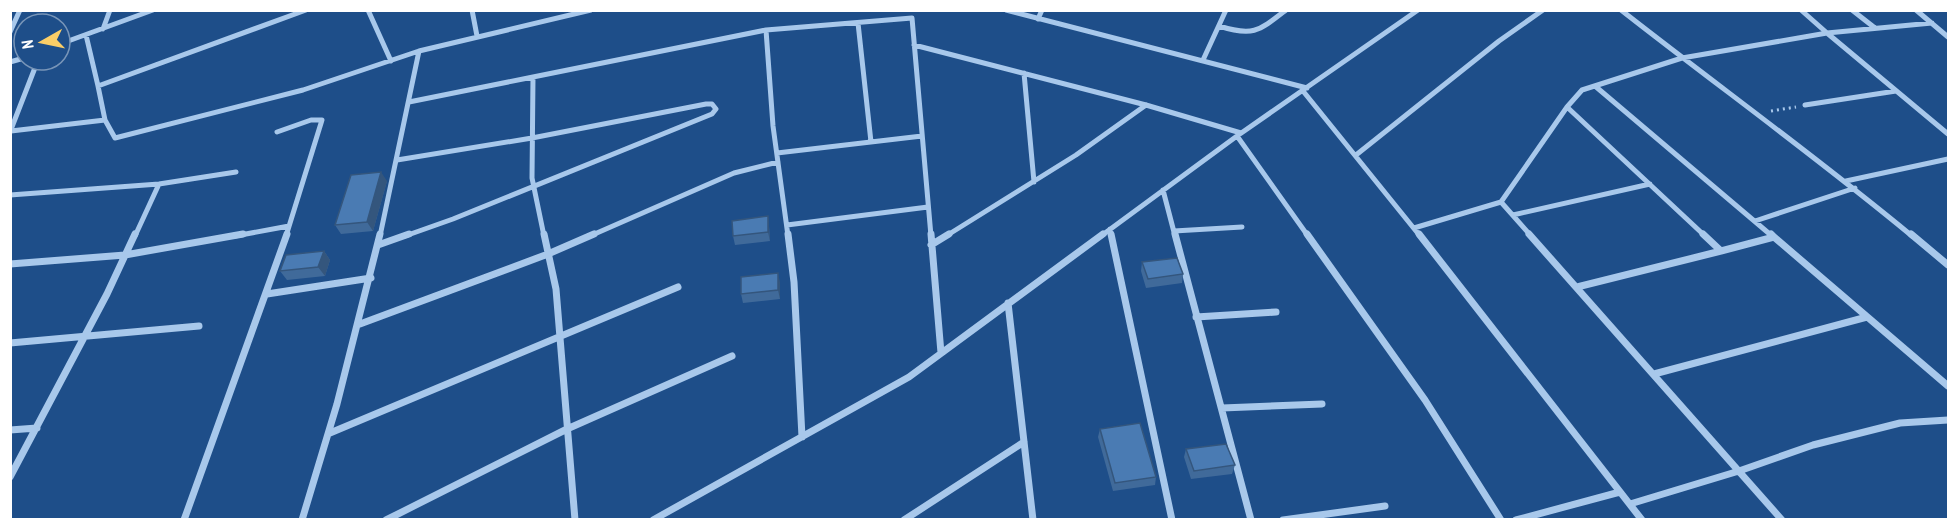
<svg xmlns="http://www.w3.org/2000/svg" width="1959" height="530" font-family="'PT Sans Narrow',sans-serif">
<style>
.lines{fill:none;stroke-linecap:round;stroke-linejoin:round}
.path{stroke:#a8c8eb;stroke-width:3;stroke-dasharray:2 4;stroke-linecap:butt}
.street-far1{stroke:#a8c8eb;stroke-width:5}
.street{stroke:#a8c8eb;stroke-width:7}
.wall{fill:#406a9a}
.shaded-wall{fill:#34567d}
.building{fill:#4a7bb3;stroke:#34567d;stroke-width:1.5}
</style>
<rect width="100%" height="100%" fill="#1e4e89"/>
<g class="lines">
<path class="path" d="M 1771,111 L 1796,107"/>
<path class="street-far1" d="M 368,10 L 391,61
M 472,10 L 477,36
M 1006,10 L 1307,88
M 1621,10 C 1718,86 1818,158 1912,236
M 1801,10 L 1827,33 L 1932,23
M 1852,10 L 1875,28
M 1916,10 L 1948,37
M 1038,19 L 1042,10
M 858,23 L 871,142
M 1219,26 C 1253,37 1259,31 1286,10
M 103,29 L 110,10
M 766,30 L 773,126 L 788,236
M 10,32 L 20,10
M 86,35 L 98,86 L 306,10
M 60,44 L 153,10
M 914,45 L 1146,105 L 1241,133
M 1203,60 L 1226,10
M 10,62 L 24,58
M 1024,73 L 1034,182
M 533,77 L 766,30 L 912,18 L 931,236
M 98,86 L 105,120
M 1595,86 L 1772,236
M 1303,91 L 1420,236
M 409,102 L 533,77 L 532,178 L 544,236
M 1805,105 L 1896,91
M 11,131 L 105,120 L 115,138 L 303,90 L 419,51 L 591,10
M 10,132 L 38,60
M 277,132 L 311,120 L 322,120 L 286,236
M 1237,136 L 1308,236
M 777,153 L 922,136
M 1356,155 L 1499,41 L 1543,10
M 397,160 L 532,138 L 706,104 L 712,104 L 716,109 L 712,114 L 453,219 L 405,236
M 1846,181 L 1948,159
M 1163,190 L 1175,236
M 10,195 L 159,184 L 236,172
M 1501,202 L 1567,107
M 1513,215 L 1650,184
M 1755,221 L 1855,188
M 787,225 L 928,207
M 1414,228 L 1501,202 L 1531,236
M 1110,229 L 1111,236
M 1174,231 L 1242,227
M 135,236 L 159,184
M 235,236 L 289,226
M 380,236 L 419,51
M 590,236 L 734,173 L 778,162
M 946,236 L 1076,155 L 1146,105
M 1101,236 L 1237,136 L 1418,10
M 1705,236 L 1567,107 L 1582,90 L 1682,58 L 1827,33 L 1948,134"/>
<path class="street" d="M 544,234 L 556,289 L 575,520
M 788,234 L 794,282 L 802,437
M 931,234 L 941,353
M 1111,234 L 1172,520
M 1175,234 L 1251,520
M 1307,234 L 1425,400 L 1501,520
M 1419,234 L 1642,520
M 1529,234 L 1782,520
M 1771,234 L 1774,237
M 1911,234 L 1948,265
M 378,245 L 409,234
M 931,245 L 949,234
M 1721,251 L 1774,237 L 1948,386
M 10,264 L 125,255 L 243,234
M 1577,287 L 1721,251 L 1703,234
M 267,294 L 371,278
M 1008,303 L 1033,520
M 1196,317 L 1276,312
M 360,324 L 548,254 L 594,234
M 10,343 L 199,326
M 1654,374 L 1867,317
M 1222,408 L 1322,404
M 10,430 L 37,428
M 330,433 L 678,287
M 10,477 L 107,294 L 135,234
M 1630,504 L 1739,471 L 1813,445 L 1900,423 L 1948,420
M 184,520 L 287,234
M 302,520 L 337,404 L 380,234
M 386,520 L 567,429 L 732,356
M 653,520 L 909,377 L 1103,234
M 904,520 L 1024,442
M 1283,520 L 1385,506
M 1516,520 L 1620,492"/>
</g>
<path class="wall" d="M 387,181 L 373,231 L 341,234 L 335,225 Z
M 768,216 L 769,226 L 770,241 L 735,245 L 733,236 Z
M 324,251 L 330,260 L 325,276 L 287,280 L 280,271 Z
M 1142,262 L 1183,274 L 1182,283 L 1146,288 L 1141,271 Z
M 780,282 L 780,299 L 743,303 L 741,294 Z
M 1100,429 L 1156,477 L 1155,485 L 1113,491 L 1098,437 Z
M 1186,449 L 1235,465 L 1232,474 L 1191,479 L 1184,457 Z"/>
<path class="shaded-wall" d="M 381,172 L 387,181 L 373,231 L 367,222 Z
M 768,216 L 769,226 L 770,241 L 768,232 Z
M 324,251 L 330,260 L 325,276 L 318,267 Z
M 778,273 L 780,282 L 780,299 L 778,290 Z"/>
<path class="building" d="M 381,172 L 367,222 L 335,225 L 351,175 Z
M 768,216 L 768,232 L 733,236 L 732,221 Z
M 324,251 L 318,267 L 280,271 L 286,255 Z
M 1177,258 L 1183,274 L 1148,279 L 1142,262 Z
M 778,273 L 778,290 L 741,294 L 741,277 Z
M 1140,423 L 1156,477 L 1115,483 L 1100,429 Z
M 1226,444 L 1235,465 L 1194,471 L 1186,449 Z"/>
<rect width="1959" height="530" fill="none" stroke="#ffffff" stroke-width="24"/>
<g transform="translate(42 42) rotate(261)"><circle r="28" fill="#1e4e89" stroke="#7895b8" stroke-width="1.5"/>
<path d="M0-4.5L10 22L0 15L-10 22Z" fill="#fbce67"/>
<text y="-9" font-size="16" font-weight="bold" text-anchor="middle" fill="#ffffff">N</text>
</g>
</svg>
